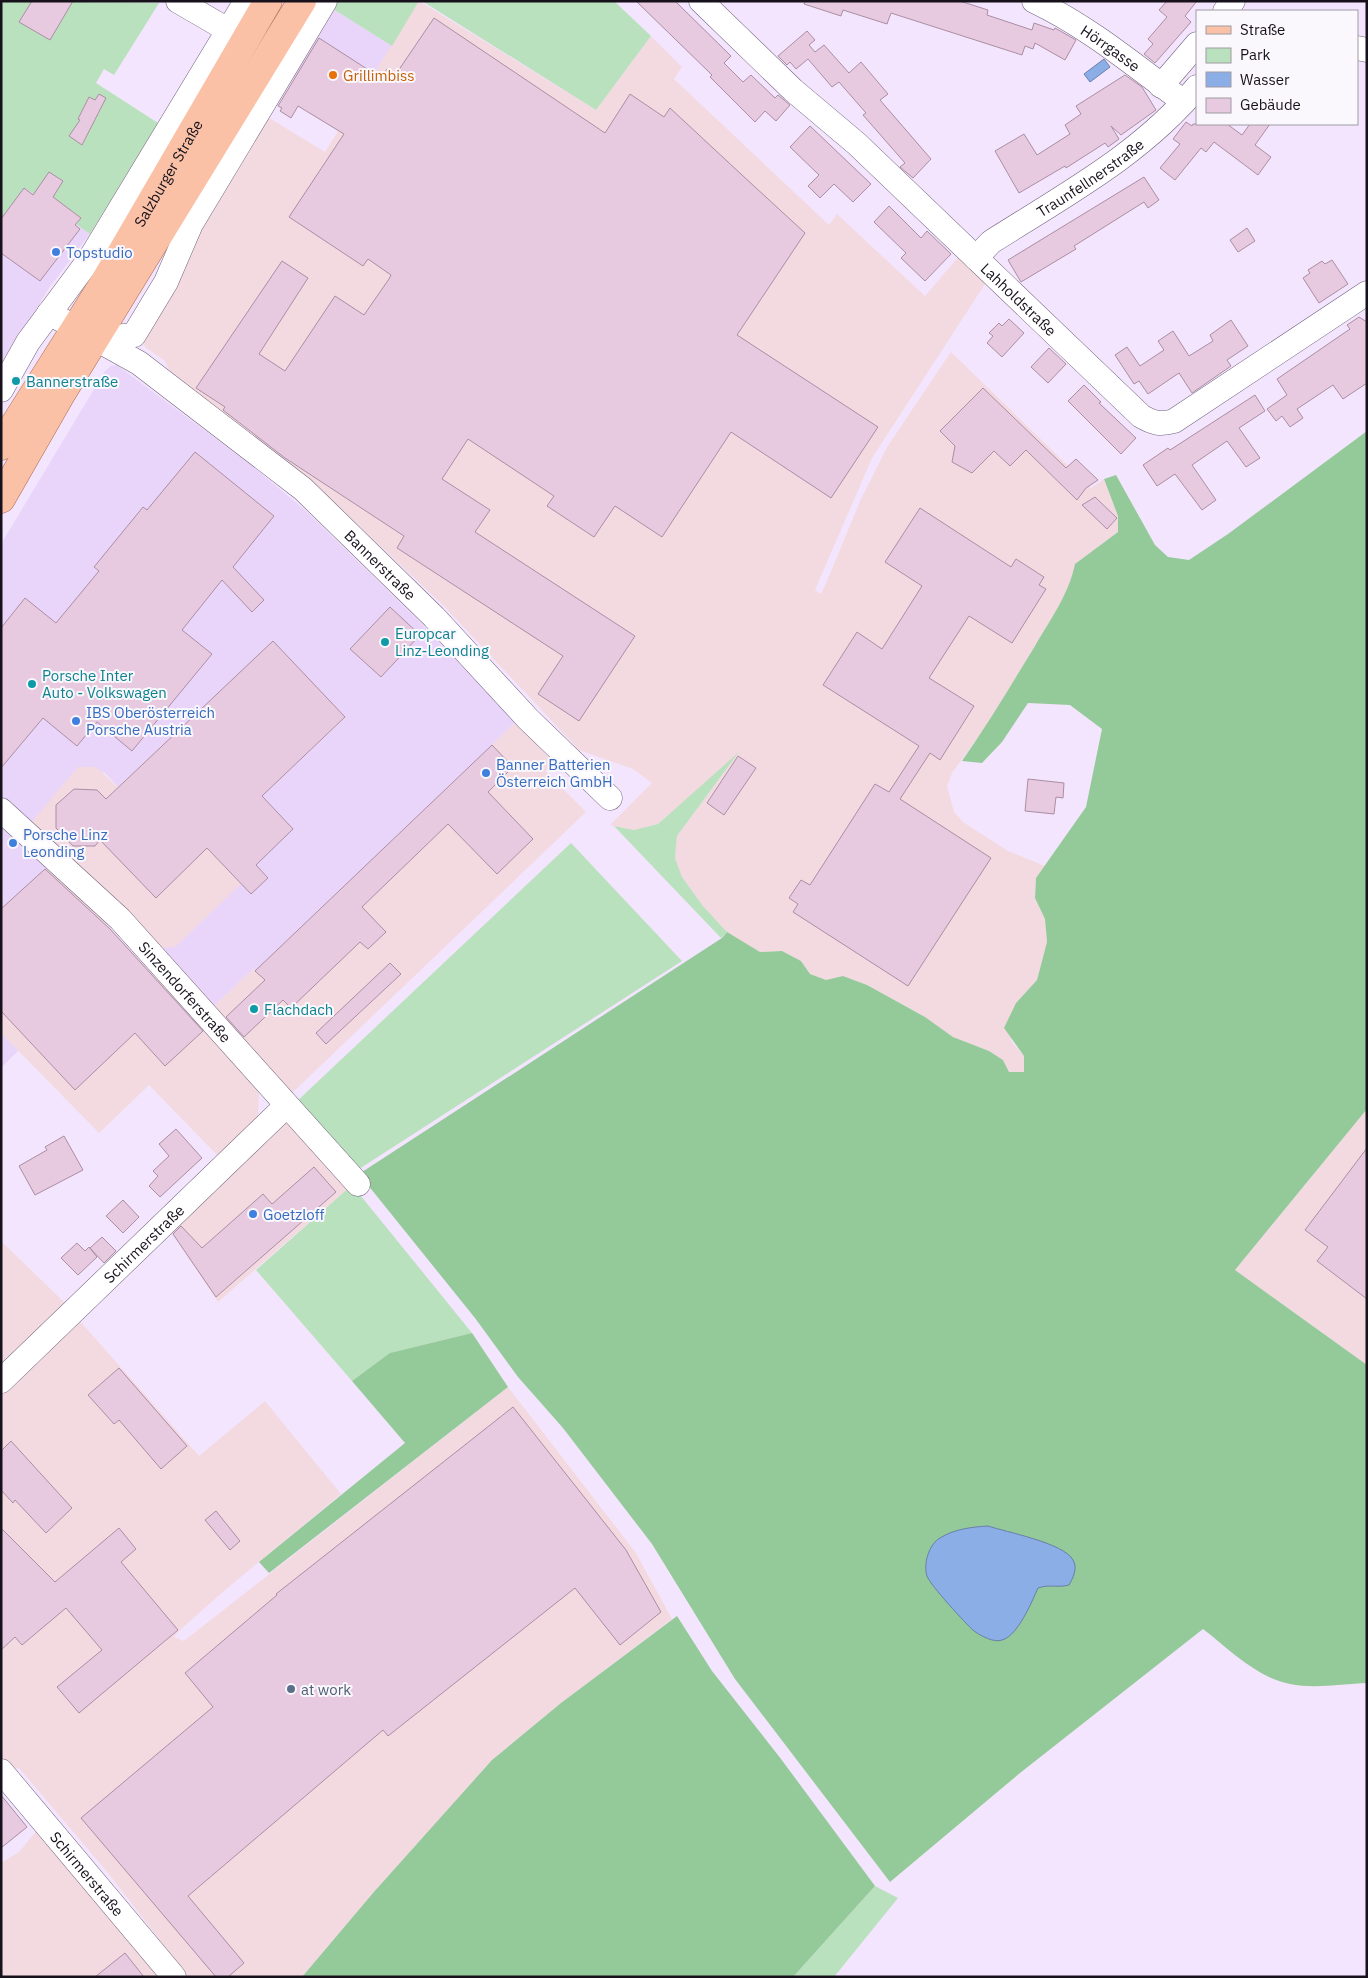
<svg xmlns="http://www.w3.org/2000/svg" width="1368" height="1978" font-family="'IBM Plex Sans',sans-serif">
<style>
.built{fill:#ead5fa}
.industrial{fill:#f3dae1}
.green{fill:#bae1bd}
.forest{fill:#94ca99}
.water{fill:#8caee6;stroke:#697fa9}
.building{fill:#e8cae0;stroke:#aa8ea3}
.lines{fill:none;stroke-linecap:round;stroke-linejoin:round}
.minor-casing{stroke:#71627c;stroke-width:25}
.major-casing{stroke:#a9694e;stroke-width:29}
.minor{stroke:#fff;stroke-width:24}
.major{stroke:#fac1a6;stroke-width:28}
.food-dot{fill:#e8710a;stroke:#faf7fd;stroke-width:2}
.shop-dot{fill:#3f7fe0;stroke:#faf7fd;stroke-width:2}
.culture-dot{fill:#0f9aa8;stroke:#faf7fd;stroke-width:2}
.service-dot{fill:#5c6f8a;stroke:#faf7fd;stroke-width:2}
.labels{text-anchor:middle;dominant-baseline:central;stroke-width:4;stroke-linejoin:round;paint-order:stroke}
.street-label{font-size:15px;fill:#17111b;stroke:#faf7fd}
.food-label{font-size:15px;fill:#c56008;stroke:#faf7fd;text-anchor:start}
.shop-label{font-size:15px;fill:#366cbe;stroke:#faf7fd;text-anchor:start}
.culture-label{font-size:15px;fill:#0d838f;stroke:#faf7fd;text-anchor:start}
.service-label{font-size:15px;fill:#4e5e75;stroke:#faf7fd;text-anchor:start}
</style>
<rect width="100%" height="100%" fill="#f3e5fd"/>
<path class="built" d="M 333,9 L 392,46 L 350,112 L 291,76 Z
M 24,187 L 90,234 L 49,288 L 1,369 L 1,220 Z
M 117,365 L 251,465 L 305,510 L 417,619 L 516,722 L 255,971 L 253,969 L 211,1009 L 159,948 L 241,884 L 268,877 L 256,865 L 262,796 L 345,718 L 273,641 L 118,787 L 104,772 L 30,824 L 1,797 L 1,544 L 105,371 L 111,366 Z
M 1,821 L 48,866 L 1,909 Z
M 1,1033 L 19,1050 L 1,1068 Z"/>
<path class="industrial" d="M 419,1 L 596,110 L 651,36 L 682,67 L 674,79 L 829,225 L 837,214 L 925,296 L 960,255 L 987,281 L 872,458 L 815,590 L 821,594 L 824,588 L 861,499 L 887,447 L 951,352 L 1091,488 L 1104,479 L 1118,516 L 1118,532 L 1075,564 L 1072,582 L 1046,628 L 989,722 L 952,773 L 947,786 L 954,812 L 963,822 L 1008,851 L 1045,866 L 1036,878 L 1035,898 L 1045,919 L 1047,942 L 1037,980 L 1016,1003 L 1011,1041 L 1024,1056 L 1024,1072 L 1009,1072 L 1003,1060 L 989,1051 L 953,1037 L 925,1017 L 867,985 L 843,976 L 826,980 L 810,974 L 801,961 L 782,951 L 760,952 L 731,936 L 703,906 L 682,877 L 675,858 L 677,836 L 737,755 L 658,824 L 634,830 L 610,825 L 652,783 L 633,769 L 579,750 L 444,606 L 309,479 L 174,381 L 165,361 L 145,347 L 143,342 L 196,236 L 266,116 L 325,152 Z
M 273,641 L 345,717 L 262,796 L 293,829 L 256,864 L 268,878 L 251,894 L 241,884 L 175,947 L 159,948 L 30,824 L 78,767 L 96,767 L 118,787 Z
M 516,722 L 551,760 L 551,765 L 545,771 L 586,812 L 291,1094 L 211,1009 L 253,969 L 256,970 Z
M 48,866 L 82,898 L 259,1089 L 258,1121 L 219,1157 L 149,1085 L 99,1133 L 1,1033 L 1,909 Z
M 1367,1109 L 1367,1365 L 1235,1270 Z
M 289,1123 L 352,1185 L 218,1302 L 170,1230 L 282,1124 Z
M 1,1241 L 66,1304 L 1,1365 Z
M 79,1320 L 199,1456 L 265,1401 L 341,1494 L 225,1590 L 180,1630 L 174,1637 L 184,1641 L 508,1387 L 636,1553 L 672,1619 L 561,1703 L 492,1760 L 373,1893 L 302,1977 L 188,1977 L 109,1874 L 19,1768 L 12,1769 L 1,1758 L 1,1395 Z
M 38,1829 L 161,1977 L 1,1977 L 1,1863 L 19,1852 Z"/>
<path class="green" d="M 1,1 L 159,3 L 114,75 L 104,69 L 96,83 L 158,123 L 90,234 L 25,188 L 1,220 Z
M 338,1 L 419,1 L 392,46 L 333,9 Z
M 422,1 L 614,1 L 651,36 L 596,110 Z
M 739,752 L 677,836 L 675,858 L 682,877 L 703,906 L 727,932 L 721,938 L 614,826 L 634,830 L 658,824 Z
M 571,843 L 682,961 L 356,1171 L 294,1104 Z
M 352,1185 L 472,1333 L 391,1353 L 352,1381 L 256,1270 Z
M 875,1886 L 898,1898 L 834,1977 L 793,1977 Z"/>
<path class="forest" d="M 1367,431 L 1367,1109 L 1235,1270 L 1367,1365 L 1367,1683 C 1343,1684 1314,1689 1290,1684 C 1257,1678 1229,1649 1203,1629 L 1020,1773 L 890,1882 L 735,1679 L 652,1544 L 563,1428 L 518,1377 L 475,1318 L 359,1174 L 722,938 L 727,932 L 760,952 L 782,951 L 801,961 L 810,974 L 826,980 L 843,976 L 867,985 L 925,1017 L 953,1037 L 989,1051 L 1003,1060 L 1009,1072 L 1024,1072 L 1024,1056 L 1004,1028 L 1016,1003 L 1037,980 L 1047,942 L 1045,919 L 1035,898 L 1036,878 L 1086,807 L 1102,729 L 1070,705 L 1028,703 L 1002,742 L 982,763 L 962,761 C 988,724 1011,685 1035,646 C 1050,620 1069,594 1075,564 L 1118,532 L 1118,516 L 1104,479 L 1116,475 L 1155,545 L 1168,557 L 1189,560 L 1228,534 Z
M 472,1333 L 508,1387 L 269,1573 L 259,1562 L 405,1443 L 352,1381 L 390,1353 Z
M 677,1616 L 712,1671 L 781,1759 L 875,1886 L 793,1977 L 302,1977 L 373,1893 L 492,1760 L 561,1703 Z"/>
<path class="water" d="M 1104,59 L 1110,67 L 1090,82 L 1084,74 Z
M 988,1526 C 1006,1532 1064,1543 1073,1560 C 1078,1568 1073,1578 1069,1585 C 1058,1588 1049,1584 1038,1588 C 1032,1601 1018,1636 1002,1640 C 994,1643 981,1636 974,1631 C 966,1624 930,1585 927,1576 C 923,1564 929,1544 940,1538 C 954,1529 972,1527 988,1526 Z"/>
<path class="building" d="M 32,1 L 73,1 L 50,40 L 19,22 Z
M 636,1 L 675,1 L 731,56 L 724,63 L 743,82 L 751,75 L 775,98 L 778,95 L 790,105 L 776,121 L 765,111 L 755,122 L 710,77 L 712,75 Z
M 805,1 L 960,1 L 988,10 L 987,15 L 1032,30 L 1034,23 L 1054,30 L 1055,28 L 1076,40 L 1065,60 L 1035,43 L 1033,49 L 1025,46 L 1022,55 L 891,13 L 887,24 L 843,10 L 841,16 L 804,4 Z
M 1167,1 L 1197,1 L 1185,16 L 1191,22 L 1155,63 L 1144,54 L 1153,44 L 1148,39 L 1167,17 L 1159,10 Z
M 434,18 L 605,133 L 630,94 L 664,117 L 670,108 L 742,175 L 805,233 L 737,335 L 878,427 L 831,498 L 731,432 L 662,537 L 615,506 L 594,537 L 547,506 L 554,496 L 468,439 L 442,479 L 490,510 L 475,532 L 635,636 L 579,721 L 538,694 L 563,656 L 397,548 L 404,536 L 285,458 L 223,410 L 225,407 L 196,388 L 282,261 L 308,278 L 259,354 L 285,371 L 335,296 L 364,315 L 389,279 L 391,275 L 368,259 L 363,266 L 289,217 L 344,134 L 298,106 L 291,118 L 280,111 L 282,108 L 278,106 L 319,38 L 381,78 L 387,69 L 396,74 Z
M 807,31 L 815,40 L 809,45 L 815,52 L 824,45 L 849,73 L 861,62 L 888,94 L 880,100 L 931,159 L 913,178 L 900,167 L 905,163 L 863,115 L 866,113 L 839,82 L 832,87 L 808,59 L 796,69 L 790,62 L 787,65 L 778,56 Z
M 1125,75 L 1142,87 L 1156,110 L 1121,135 L 1111,126 L 1119,139 L 1108,147 L 1105,143 L 1066,168 L 1065,166 L 1019,193 L 995,151 L 1024,134 L 1037,155 L 1070,134 L 1065,125 L 1081,114 L 1076,106 Z
M 99,94 L 106,98 L 82,145 L 69,136 L 80,120 L 78,119 L 89,97 L 95,100 Z
M 1186,122 L 1192,126 L 1193,124 L 1227,124 L 1242,135 L 1250,124 L 1270,124 L 1255,145 L 1271,157 L 1258,175 L 1214,142 L 1206,152 L 1201,148 L 1175,180 L 1160,168 L 1180,144 L 1173,139 Z
M 810,126 L 871,184 L 853,202 L 834,184 L 820,198 L 808,186 L 819,175 L 790,147 Z
M 49,172 L 63,181 L 53,197 L 81,218 L 75,225 L 80,229 L 40,281 L 1,253 L 1,219 L 24,188 L 33,195 Z
M 1144,177 L 1159,200 L 1148,208 L 1144,202 L 1074,246 L 1076,249 L 1021,282 L 1008,260 Z
M 889,206 L 921,238 L 927,231 L 951,254 L 925,281 L 901,258 L 906,253 L 874,222 Z
M 1247,228 L 1255,241 L 1238,252 L 1230,240 Z
M 1332,260 L 1348,284 L 1319,303 L 1303,278 L 1310,273 L 1308,270 L 1322,261 L 1325,264 Z
M 1359,317 L 1367,322 L 1367,383 L 1343,399 L 1333,385 L 1297,409 L 1303,418 L 1290,427 L 1282,416 L 1276,421 L 1267,409 L 1287,395 L 1277,379 L 1350,329 L 1347,325 Z
M 1009,319 L 1024,333 L 1002,357 L 987,343 L 993,336 L 989,333 L 999,323 L 1002,326 Z
M 1231,320 L 1248,346 L 1227,360 L 1231,366 L 1192,393 L 1179,373 L 1148,394 L 1139,381 L 1134,384 L 1115,355 L 1127,347 L 1140,366 L 1164,350 L 1158,341 L 1173,331 L 1189,356 L 1213,341 L 1210,335 Z
M 1049,348 L 1066,364 L 1048,383 L 1031,367 Z
M 1084,385 L 1101,402 L 1099,403 L 1136,438 L 1121,454 L 1068,401 Z
M 983,388 L 1066,468 L 1076,459 L 1098,480 L 1086,488 L 1077,500 L 1026,450 L 1010,466 L 994,451 L 972,473 L 952,462 L 955,446 L 940,431 Z
M 1255,395 L 1265,411 L 1239,428 L 1260,458 L 1246,467 L 1227,441 L 1192,465 L 1216,500 L 1202,510 L 1175,474 L 1157,486 L 1143,465 L 1168,448 L 1170,450 Z
M 195,452 L 274,516 L 233,567 L 264,600 L 252,612 L 222,580 L 182,630 L 212,654 L 132,751 L 97,722 L 77,746 L 43,718 L 1,768 L 1,628 L 25,598 L 56,623 L 99,571 L 94,567 L 143,507 L 147,510 Z
M 1095,497 L 1117,518 L 1107,529 L 1082,505 Z
M 920,508 L 1011,567 L 1016,559 L 1044,577 L 1039,585 L 1046,589 L 1012,643 L 969,616 L 929,678 L 974,706 L 940,760 L 930,753 L 900,799 L 991,858 L 908,986 L 793,912 L 798,904 L 789,898 L 801,880 L 810,885 L 875,784 L 889,792 L 919,746 L 823,685 L 857,632 L 882,649 L 922,586 L 885,562 Z
M 390,607 L 420,635 L 381,677 L 350,649 Z
M 273,641 L 345,717 L 262,796 L 293,829 L 256,865 L 268,878 L 251,894 L 207,848 L 156,898 L 100,840 L 95,846 L 73,846 L 56,828 L 56,805 L 74,789 L 97,790 L 106,799 Z
M 492,745 L 513,767 L 488,792 L 533,839 L 497,874 L 448,824 L 362,907 L 386,932 L 368,949 L 360,942 L 291,1008 L 283,1000 L 244,1037 L 226,1017 L 265,980 L 255,971 Z
M 738,756 L 756,768 L 724,815 L 707,803 Z
M 1028,779 L 1064,783 L 1063,798 L 1056,797 L 1054,814 L 1025,811 Z
M 45,869 L 110,929 L 203,1031 L 165,1066 L 135,1033 L 75,1090 L 1,1011 L 1,909 Z
M 390,963 L 401,974 L 326,1044 L 316,1033 Z
M 176,1129 L 202,1158 L 160,1197 L 149,1186 L 158,1176 L 153,1171 L 169,1156 L 159,1144 Z
M 64,1136 L 83,1170 L 35,1195 L 19,1166 L 47,1150 L 45,1147 Z
M 1367,1148 L 1367,1299 L 1317,1261 L 1328,1247 L 1305,1230 Z
M 314,1167 L 336,1192 L 216,1297 L 173,1234 L 181,1226 L 202,1248 L 263,1194 L 272,1204 Z
M 123,1200 L 139,1217 L 123,1233 L 106,1216 Z
M 102,1237 L 116,1251 L 104,1263 L 90,1248 Z
M 77,1243 L 85,1251 L 89,1247 L 97,1257 L 78,1275 L 61,1258 Z
M 119,1368 L 187,1446 L 161,1469 L 119,1420 L 114,1424 L 88,1395 Z
M 513,1407 L 626,1550 L 661,1612 L 620,1645 L 575,1588 L 388,1736 L 383,1730 L 188,1896 L 244,1963 L 228,1977 L 216,1977 L 81,1818 L 213,1707 L 185,1673 L 277,1595 L 276,1594 Z
M 11,1441 L 72,1508 L 46,1533 L 15,1500 L 13,1503 L 1,1490 L 1,1451 Z
M 216,1511 L 240,1541 L 230,1550 L 205,1520 Z
M 1,1528 L 55,1582 L 119,1528 L 136,1549 L 121,1562 L 178,1630 L 79,1713 L 57,1687 L 102,1650 L 66,1608 L 22,1645 L 15,1637 L 1,1650 Z
M 1,1795 L 27,1827 L 1,1848 Z
M 125,1953 L 144,1977 L 95,1977 Z"/>
<g class="lines">
<defs>
<g id="minor">
<path d="M 178,1 L 228,30"/>
<path id="s1" d="M 701,1 L 793,90 L 857,144 L 1141,416 C 1153,423 1160,425 1174,421 L 1367,293"/>
<path id="s2" d="M 1034,1 C 1089,27 1135,66 1184,102"/>
<path d="M 1225,11 L 1233,1"/>
<path d="M 1357,48 L 1367,50"/>
<path d="M 1161,86 L 1197,44"/>
<path id="s3" d="M 976,258 L 991,242 C 1063,196 1142,154 1197,87"/>
<path id="s4" d="M 49,313 L 139,363 L 303,489 L 434,617 L 528,719 L 610,798"/>
<path d="M 96,339 L 134,335 L 166,282 L 191,224 L 325,1"/>
<path d="M 1,390 L 28,342 L 91,257 L 246,1"/>
<path id="s5" d="M 1,810 L 120,919 L 358,1184"/>
<path id="s6" d="M 1,1381 L 286,1106"/>
<path id="s7" d="M 1,1771 L 174,1977"/>
</g>
<g id="major">
<path id="s8" d="M 1,446 L 104,283 L 268,1"/>
<path d="M 1,499 L 60,396 L 302,1"/>
</g>
</defs>
<use href="#minor" class="minor-casing"/>
<use href="#major" class="major-casing"/>
<use href="#minor" class="minor"/>
<use href="#major" class="major"/>
</g>
<circle class="food-dot" cx="333" cy="75" r="5"/>
<g class="shop-dot">
<circle cx="56" cy="252" r="5"/>
<circle cx="76" cy="721" r="5"/>
<circle cx="486" cy="773" r="5"/>
<circle cx="13" cy="843" r="5"/>
<circle cx="253" cy="1214" r="5"/>
</g>
<g class="culture-dot">
<circle cx="16" cy="381" r="5"/>
<circle cx="385" cy="642" r="5"/>
<circle cx="32" cy="684" r="5"/>
<circle cx="254" cy="1009" r="5"/>
</g>
<circle class="service-dot" cx="291" cy="1689" r="5"/>
<g class="labels">
<g class="street-label">
<text stroke="none"><textPath href="#s2" startOffset="90">Hörrgasse</textPath></text>
<text stroke="none"><textPath href="#s8" startOffset="320">Salzburger Straße</textPath></text>
<text stroke="none"><textPath href="#s3" startOffset="140">Traunfellnerstraße</textPath></text>
<text stroke="none"><textPath href="#s1" startOffset="436">Lahholdstraße</textPath></text>
<text stroke="none"><textPath href="#s4" startOffset="418">Bannerstraße</textPath></text>
<text stroke="none"><textPath href="#s5" startOffset="259">Sinzendorferstraße</textPath></text>
<text stroke="none"><textPath href="#s6" startOffset="198">Schirmerstraße</textPath></text>
<text stroke="none"><textPath href="#s7" startOffset="134">Schirmerstraße</textPath></text>
</g>
<g class="food-label">
<text x="343" y="75">Grillimbiss</text>
</g>
<g class="shop-label">
<text x="66" y="252">Topstudio</text>
<text x="86" y="712">IBS Oberösterreich<tspan x="86" dy="17">Porsche Austria</tspan></text>
<text x="496" y="764">Banner Batterien<tspan x="496" dy="17">Österreich GmbH</tspan></text>
<text x="23" y="834">Porsche Linz<tspan x="23" dy="17">Leonding</tspan></text>
<text x="263" y="1214">Goetzloff</text>
</g>
<g class="culture-label">
<text x="26" y="381">Bannerstraße</text>
<text x="395" y="633">Europcar<tspan x="395" dy="17">Linz-Leonding</tspan></text>
<text x="42" y="675">Porsche Inter<tspan x="42" dy="17">Auto - Volkswagen</tspan></text>
<text x="264" y="1009">Flachdach</text>
</g>
<g class="service-label">
<text x="301" y="1689">at work</text>
</g>
</g>
<rect width="1368" height="1978" fill="none" stroke="#17111b" stroke-width="5"/>
<rect x="1196" y="10" width="162" height="115" fill="#faf7fd" stroke="#9f9ba3"/>
<rect x="1206" y="26" width="25" height="8" fill="#fac1a6" stroke="#9f9ba3"/>
<text x="1240" y="35" font-size="15" fill="#17111b">Straße</text>
<rect x="1206" y="48" width="25" height="15" fill="#bae1bd" stroke="#9f9ba3"/>
<text x="1240" y="60" font-size="15" fill="#17111b">Park</text>
<rect x="1206" y="72" width="25" height="15" fill="#8caee6" stroke="#9f9ba3"/>
<text x="1240" y="85" font-size="15" fill="#17111b">Wasser</text>
<rect x="1206" y="98" width="25" height="15" fill="#e8cae0" stroke="#9f9ba3"/>
<text x="1240" y="110" font-size="15" fill="#17111b">Gebäude</text>
</svg>
